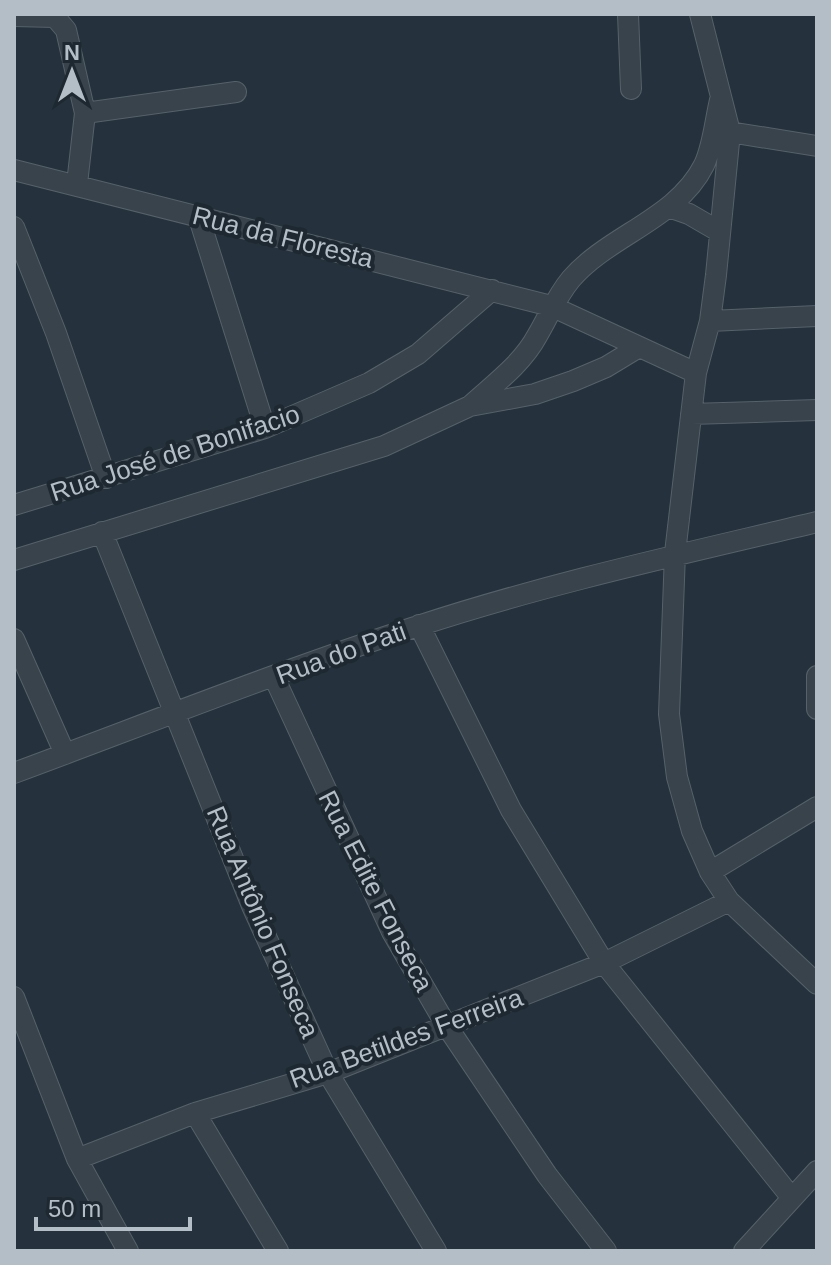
<svg xmlns="http://www.w3.org/2000/svg" width="831" height="1265" font-family="Helvetica,sans-serif">
<style>
.lines{fill:none;stroke-linecap:round;stroke-linejoin:round}
.minor-casing{stroke:#56616a;stroke-width:22}
.minor{stroke:#38434c;stroke-width:20}
.labels{text-anchor:middle;dominant-baseline:central;stroke-width:8;stroke-linejoin:round;paint-order:stroke}
.street-label{font-size:26px;fill:#b4bec7;stroke:#1d2831}
</style>
<rect width="100%" height="100%" fill="#25313c"/>
<g class="lines">
<defs>
<path id="minor" d="M 628,14 L 631,89
M 700,14 L 730,132 L 716,275 L 710,321 L 696,373 L 675,553 L 669,714 L 677,777 L 692,831 L 710,872 L 729,901 L 817,984
M 14,16 L 55,17 L 66,30 L 85,113 L 77,184
M 85,113 L 236,92
M 717,130 L 817,146
M 14,170 L 551,306 L 696,373
M 669,207 L 689,214 L 720,232
M 198,215 L 265,428
M 14,227 L 56,333 L 106,478
M 710,321 L 817,316
M 470,406 C 493,385 522,364 537,336 C 549,316 556,297 571,279 C 609,235 677,219 704,165 C 713,146 715,121 720,100
M 691,414 L 817,410
M 14,505 L 265,428 L 369,383 L 418,354 L 492,290
M 102,532 L 252,906 L 328,1073 L 436,1251
M 14,560 L 384,446 L 470,406 L 535,394 L 573,381 L 606,367 L 639,347
M 419,625 L 511,810 L 604,963 L 791,1197
M 14,639 L 65,754
M 817,676 L 817,709
M 274,677 L 392,932 L 446,1025 L 547,1175 L 606,1251
M 14,773 C 149,723 282,670 418,626 C 549,583 683,554 817,522
M 710,872 L 817,807
M 14,997 L 77,1159 L 128,1251
M 195,1113 L 278,1251
M 77,1159 L 195,1113 L 328,1073 L 604,963 L 729,901
M 744,1251 L 817,1171"/>
</defs>
<use href="#minor" class="minor-casing"/>
<use href="#minor" class="minor"/>
</g>
<g class="labels">
<g class="street-label">
<text transform="translate(283 237) rotate(14)">Rua da Floresta</text>
<text transform="translate(175 453) rotate(-18)">Rua José de Bonifacio</text>
<text transform="translate(341 653) rotate(-20)">Rua do Pati</text>
<text transform="translate(376 891) rotate(63)">Rua Edite Fonseca</text>
<text transform="translate(263 922) rotate(67)">Rua Antônio Fonseca</text>
<text transform="translate(406 1038) rotate(-20)">Rua Betildes Ferreira</text>
</g>
</g>
<rect width="831" height="1265" fill="none" stroke="#b4bec7" stroke-width="32"/>
<g transform="translate(72 72)" stroke="#1d2831" stroke-width="6" paint-order="stroke">
<path d="M0-6L14 30L0 20L-14 30Z" fill="#b4bec7"/>
<text y="-12" font-size="22" font-weight="bold" text-anchor="middle" fill="#b4bec7">N</text>
</g>
<path d="M36 1217v12h154v-12" fill="none" stroke="#b4bec7" stroke-width="4"/>
<text x="48" y="1217" font-size="24" fill="#b4bec7" stroke="#1d2831" stroke-width="6" paint-order="stroke">50 m</text>
</svg>
